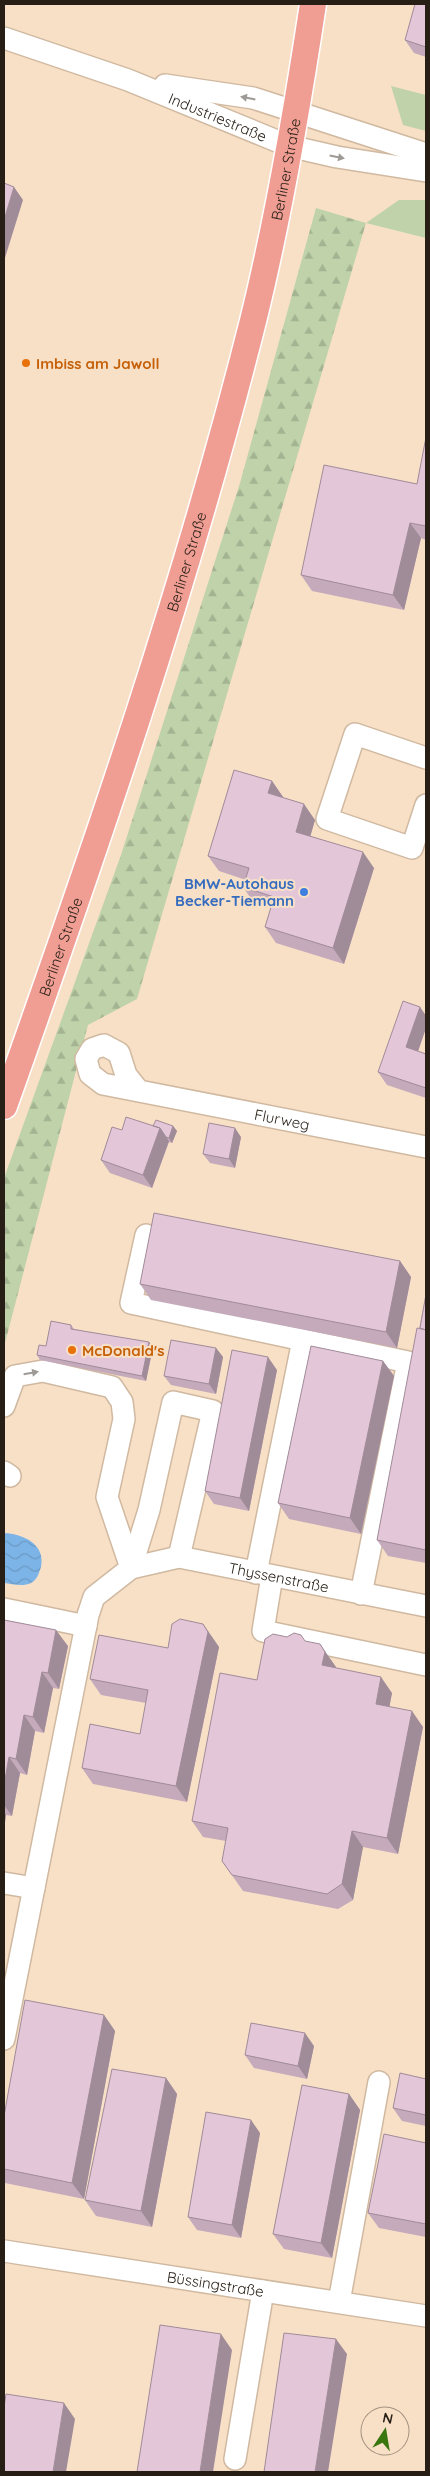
<svg xmlns="http://www.w3.org/2000/svg" width="430" height="2476" font-family="Quicksand,sans-serif">
<style>
.green{fill:#bfd2aa}
.forest{fill:url(#forest-firs)}
.water{fill:url(#water-waves)}
.lines{fill:none;stroke-linecap:round;stroke-linejoin:round}
.minor-casing{stroke:#d0b9a1;stroke-width:24}
.major-casing{stroke:#fff;stroke-width:29}
.minor{stroke:#fff;stroke-width:21}
.major{stroke:#f09e94;stroke-width:26}
.wall{fill:#c4aabb}
.shaded-wall{fill:#a08b98}
.building{fill:#e4c6d9;stroke:#a08b98}
.oneway{fill:#9e9a96}
.food-dot{fill:#e8710a;stroke:#f8e0c7;stroke-width:2}
.shop-dot{fill:#3f7fe0;stroke:#f8e0c7;stroke-width:2}
.labels{text-anchor:middle;dominant-baseline:central;stroke-width:4;stroke-linejoin:round;paint-order:stroke}
.street-label{font-size:15px;fill:#271f16;stroke:#f8e0c7}
.food-label{font-size:15px;font-weight:bold;fill:#c56008;stroke:#f8e0c7;text-anchor:start}
.shop-label{font-size:15px;font-weight:bold;fill:#366cbe;stroke:#f8e0c7;text-anchor:end}
</style>
<defs>
<pattern id="forest-firs" width="22" height="20" patternUnits="userSpaceOnUse" patternTransform="scale(1.25)"><rect width="22" height="20" fill="#bfd2aa"/><path d="M5 1l3.5 6h-7zM16 11l3.5 6h-7z" fill="#a4b492"/></pattern>
<pattern id="water-waves" width="16" height="10" patternUnits="userSpaceOnUse" patternTransform="scale(1.25)"><rect width="16" height="10" fill="#7cb4e7"/><path d="M0 5q4-4 8 0t8 0" fill="none" stroke="#6b9ac5"/></pattern>
</defs>
<rect width="100%" height="100%" fill="#f8e0c7"/>
<path class="green" d="M 391,86 L 426,95 L 426,131 L 403,125 Z
M 399,200 L 426,200 L 426,238 L 366,223 Z"/>
<path class="forest" d="M 316,208 L 366,223 L 137,999 L 88,1025 L 4,1347 L 4,1178 L 121,855 L 240,483 Z"/>
<path class="water" d="M 4,1533 C 23,1534 46,1544 41,1567 C 39,1573 37,1580 31,1583 C 23,1587 12,1584 4,1583 Z"/>
<g class="lines">
<defs>
<g id="minor">
<path id="s1" d="M 4,38 L 128,80 L 289,146 L 337,157 L 426,171"/>
<path d="M 165,85 L 253,98 L 426,154"/>
<path d="M 426,758 L 355,734 L 327,819 L 412,848 L 426,805"/>
<path id="s2" d="M 138,1090 L 126,1075 L 119,1053 L 104,1045 L 92,1049 L 86,1059 L 90,1074 L 103,1084 L 426,1147"/>
<path d="M 146,1235 L 131,1303 L 303,1340"/>
<path d="M 4,1406 L 15,1376 L 43,1371 L 112,1387 L 122,1402 L 124,1419 L 107,1497 L 131,1568"/>
<path d="M 4,1472 L 10,1476"/>
<path id="s3" d="M 131,1568 L 179,1557 L 426,1606"/>
<path d="M 256,1573 L 303,1340 L 408,1362 L 361,1594"/>
<path d="M 272,1576 L 263,1631 L 426,1665"/>
<path d="M 4,1609 L 86,1626"/>
<path d="M 4,1883 L 34,1888"/>
<path d="M 4,2039 L 88,1615 L 94,1597 L 131,1568 L 149,1510 L 173,1402 L 213,1411 L 179,1557"/>
<path id="s4" d="M 4,2251 L 426,2316"/>
<path d="M 339,2302 L 379,2082"/>
<path d="M 235,2459 L 263,2291"/>
</g>
<g id="major">
<path id="s5" d="M 4,1106 C 96,847 186,587 253,321 C 279,216 297,110 313,4"/>
</g>
</defs>
<use href="#minor" class="minor-casing"/>
<use href="#major" class="major-casing"/>
<use href="#minor" class="minor"/>
<use href="#major" class="major"/>
</g>
<path class="wall" d="M 426,4 L 426,57 L 414,53 L 405,40 Z
M 426,437 L 426,540 L 421,538 L 404,610 L 312,591 L 301,575 L 417,484 Z
M 272,781 L 283,797 L 283,798 L 315,820 L 310,836 L 374,868 L 344,964 L 276,943 L 265,927 L 271,908 L 254,903 L 243,887 L 246,880 L 219,871 L 208,856 Z
M 420,1007 L 426,1016 L 426,1028 L 418,1051 L 426,1054 L 426,1098 L 387,1085 L 378,1072 Z
M 153,1126 L 173,1126 L 177,1131 L 172,1143 L 169,1142 L 152,1188 L 110,1173 L 101,1160 L 122,1130 Z
M 241,1137 L 235,1168 L 210,1163 L 203,1154 Z
M 400,1261 L 411,1277 L 397,1348 L 151,1300 L 140,1284 Z
M 426,1294 L 426,1563 L 388,1556 L 377,1540 Z
M 71,1325 L 74,1329 L 153,1347 L 146,1381 L 40,1360 L 37,1355 Z
M 216,1348 L 223,1357 L 216,1394 L 171,1385 L 164,1376 Z
M 383,1361 L 394,1376 L 361,1534 L 289,1519 L 278,1503 Z
M 277,1370 L 249,1511 L 214,1504 L 205,1491 Z
M 4,1620 L 68,1646 L 59,1689 L 53,1688 L 44,1733 L 35,1731 L 27,1775 L 20,1773 L 12,1816 L 6,1815 L 4,1829 Z
M 203,1624 L 219,1647 L 187,1802 L 93,1784 L 82,1768 L 140,1734 L 146,1703 L 101,1695 L 90,1679 L 168,1648 Z
M 305,1641 L 331,1660 L 336,1668 L 392,1693 L 389,1707 L 423,1727 L 398,1854 L 363,1847 L 353,1900 L 338,1909 L 243,1891 L 222,1861 L 226,1841 L 203,1837 L 192,1821 L 257,1680 Z
M 104,2015 L 115,2031 L 84,2199 L 5,2183 L 4,2181 L 4,2116 Z
M 314,2046 L 307,2079 L 254,2068 L 245,2055 Z
M 166,2078 L 177,2094 L 152,2227 L 96,2216 L 85,2200 Z
M 426,2079 L 426,2126 L 402,2121 L 393,2108 Z
M 349,2094 L 360,2110 L 332,2258 L 284,2249 L 273,2234 Z
M 260,2133 L 241,2238 L 197,2230 L 188,2217 Z
M 426,2143 L 426,2237 L 379,2228 L 368,2213 Z"/>
<path class="shaded-wall" d="M 14,187 L 23,200 L 4,261 L 4,220 Z
M 410,523 L 421,538 L 404,610 L 393,595 Z
M 272,781 L 283,797 L 279,809 L 268,793 Z
M 304,804 L 315,820 L 307,848 L 296,832 Z
M 363,852 L 374,868 L 344,964 L 333,948 Z
M 420,1007 L 426,1016 L 426,1028 L 415,1060 L 406,1047 Z
M 173,1126 L 177,1131 L 172,1143 L 169,1138 Z
M 160,1128 L 169,1141 L 152,1188 L 143,1175 Z
M 235,1128 L 241,1137 L 235,1168 L 229,1159 Z
M 400,1261 L 411,1277 L 397,1348 L 386,1332 Z
M 149,1342 L 153,1347 L 146,1381 L 142,1376 Z
M 216,1348 L 223,1357 L 216,1394 L 209,1384 Z
M 268,1357 L 277,1370 L 249,1511 L 240,1498 Z
M 383,1361 L 394,1376 L 361,1534 L 350,1518 Z
M 203,1624 L 219,1647 L 187,1802 L 176,1786 Z
M 56,1630 L 68,1646 L 59,1689 L 48,1673 Z
M 320,1644 L 336,1667 L 333,1681 L 322,1665 Z
M 42,1672 L 53,1688 L 44,1733 L 33,1717 Z
M 381,1677 L 392,1693 L 387,1720 L 376,1704 Z
M 412,1711 L 423,1727 L 398,1854 L 387,1838 Z
M 24,1715 L 35,1731 L 27,1775 L 16,1759 Z
M 9,1757 L 20,1773 L 12,1816 L 4,1805 L 4,1785 Z
M 4,1812 L 6,1815 L 4,1829 Z
M 352,1831 L 363,1847 L 353,1900 L 342,1884 Z
M 104,2015 L 115,2031 L 84,2199 L 72,2183 Z
M 305,2033 L 314,2046 L 307,2079 L 298,2066 Z
M 166,2078 L 177,2094 L 152,2227 L 141,2211 Z
M 349,2094 L 360,2110 L 332,2258 L 321,2243 Z
M 251,2120 L 260,2133 L 241,2238 L 232,2225 Z
M 221,2334 L 232,2350 L 213,2472 L 200,2472 Z
M 336,2339 L 347,2354 L 328,2472 L 315,2472 Z
M 64,2403 L 75,2419 L 66,2472 L 53,2472 Z"/>
<path class="building" d="M 415,4 L 426,4 L 426,47 L 405,40 Z
M 4,183 L 14,187 L 4,220 Z
M 426,437 L 426,526 L 410,523 L 393,595 L 301,575 L 324,465 L 417,484 Z
M 234,770 L 272,781 L 268,793 L 304,804 L 296,832 L 363,852 L 333,948 L 265,927 L 274,897 L 243,887 L 249,868 L 208,856 Z
M 403,1001 L 420,1007 L 406,1047 L 426,1054 L 426,1088 L 378,1072 Z
M 126,1117 L 160,1128 L 143,1175 L 101,1160 L 112,1127 L 122,1130 Z
M 156,1120 L 173,1126 L 169,1138 L 166,1137 L 160,1128 L 153,1126 Z
M 209,1123 L 235,1128 L 229,1159 L 203,1154 Z
M 154,1213 L 400,1261 L 386,1332 L 140,1284 Z
M 426,1294 L 426,1330 L 420,1328 Z
M 51,1321 L 71,1325 L 71,1329 L 149,1342 L 142,1376 L 37,1355 L 39,1345 L 46,1346 Z
M 417,1328 L 426,1330 L 426,1550 L 377,1540 Z
M 171,1340 L 216,1348 L 209,1384 L 164,1376 Z
M 311,1346 L 383,1361 L 350,1518 L 278,1503 Z
M 232,1350 L 268,1357 L 240,1498 L 205,1491 Z
M 180,1619 L 203,1624 L 208,1632 L 176,1786 L 82,1768 L 90,1724 L 140,1734 L 148,1690 L 90,1679 L 99,1635 L 168,1648 L 172,1624 Z
M 4,1620 L 56,1630 L 48,1673 L 42,1672 L 33,1717 L 24,1715 L 16,1759 L 9,1757 L 4,1785 Z
M 294,1633 L 301,1635 L 305,1641 L 320,1644 L 325,1652 L 322,1665 L 381,1677 L 376,1704 L 412,1711 L 387,1838 L 352,1831 L 342,1884 L 327,1894 L 232,1875 L 222,1861 L 228,1828 L 192,1821 L 220,1673 L 257,1680 L 265,1639 L 273,1634 L 287,1637 Z
M 25,2000 L 104,2015 L 72,2183 L 4,2169 L 4,2116 Z
M 251,2023 L 305,2033 L 298,2066 L 245,2055 Z
M 112,2069 L 166,2078 L 141,2211 L 85,2200 Z
M 400,2073 L 426,2079 L 426,2115 L 393,2108 Z
M 302,2085 L 349,2094 L 321,2243 L 273,2234 Z
M 206,2112 L 251,2120 L 232,2225 L 188,2217 Z
M 384,2134 L 426,2143 L 426,2224 L 368,2213 Z
M 160,2325 L 221,2334 L 200,2472 L 137,2472 Z
M 284,2333 L 336,2339 L 315,2472 L 264,2472 Z
M 6,2394 L 64,2403 L 53,2472 L 4,2472 L 4,2407 Z"/>
<defs><path id="oneway-solid" d="M-6-.8H1V-3.2L6.5 0L1 3.2V.8H-6Z" transform="scale(1.25)"/></defs>
<g class="oneway">
<use href="#oneway-solid" transform="translate(248 98) rotate(-169)"/>
<use href="#oneway-solid" transform="translate(337 157) rotate(11)"/>
<use href="#oneway-solid" transform="translate(31 1373) rotate(-10)"/>
</g>
<g class="food-dot">
<circle cx="26" cy="363" r="5"/>
<circle cx="72" cy="1350" r="5"/>
</g>
<circle class="shop-dot" cx="304" cy="892" r="5"/>
<g class="labels">
<g class="street-label">
<text stroke="none"><textPath href="#s1" startOffset="228">Industriestraße</textPath></text>
<text stroke="none"><textPath href="#s5" startOffset="979">Berliner Straße</textPath></text>
<text stroke="none"><textPath href="#s5" startOffset="574">Berliner Straße</textPath></text>
<text stroke="none"><textPath href="#s5" startOffset="169">Berliner Straße</textPath></text>
<text stroke="none"><textPath href="#s2" startOffset="298">Flurweg</textPath></text>
<text stroke="none"><textPath href="#s3" startOffset="151">Thyssenstraße</textPath></text>
<text stroke="none"><textPath href="#s4" startOffset="214">Büssingstraße</textPath></text>
</g>
<g class="food-label">
<text x="36" y="363">Imbiss am Jawoll</text>
<text x="82" y="1350">McDonald's</text>
</g>
<g class="shop-label">
<text x="294" y="883">BMW-Autohaus<tspan x="294" dy="17">Becker-Tiemann</tspan></text>
</g>
</g>
<rect width="430" height="2476" fill="none" stroke="#271f16" stroke-width="10"/>
<g transform="translate(385 2431) rotate(12)"><circle r="24" fill="#f8e0c7" stroke="#a49380"/>
<path d="M0-4L9 19L0 12L-9 19Z" fill="#39760f"/>
<text y="-8" font-size="14" font-weight="bold" text-anchor="middle" fill="#271f16">N</text>
</g>
</svg>
